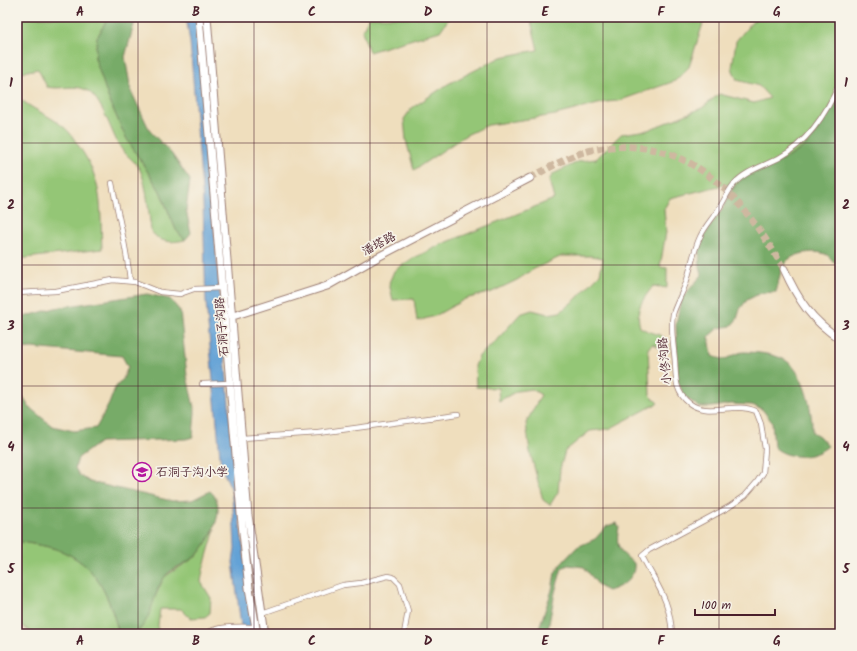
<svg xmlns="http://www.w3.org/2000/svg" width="857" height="651" font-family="Kalam,'LXGW WenKai TC',sans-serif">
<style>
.green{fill:#94c676;stroke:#6f7250}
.forest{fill:#77ab67;stroke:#606549}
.water{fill:#64a2d6;stroke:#576080}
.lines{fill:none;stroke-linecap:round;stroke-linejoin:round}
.secondary-tunnel{stroke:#ceb8a0;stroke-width:7;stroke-dasharray:7 3.5;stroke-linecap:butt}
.street-casing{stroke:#9c7e74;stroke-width:6}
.secondary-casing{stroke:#9c7e74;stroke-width:9}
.street{stroke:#fff;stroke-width:4.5}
.secondary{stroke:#fff;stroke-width:7}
.grid{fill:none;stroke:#4a1f2b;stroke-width:1;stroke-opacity:0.55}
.labels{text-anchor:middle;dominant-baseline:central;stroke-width:3.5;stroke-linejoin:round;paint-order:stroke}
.street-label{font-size:12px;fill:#4a1f2b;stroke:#f7f3e8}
.poi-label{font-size:12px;fill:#4a1f2b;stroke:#f7f3e8;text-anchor:start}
.neatline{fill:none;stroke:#4a1f2b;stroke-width:1.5}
.grid-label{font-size:13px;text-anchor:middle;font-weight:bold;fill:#4a1f2b}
</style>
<rect width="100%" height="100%" fill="#f7f3e8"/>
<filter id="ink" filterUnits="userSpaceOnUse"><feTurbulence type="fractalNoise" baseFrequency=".025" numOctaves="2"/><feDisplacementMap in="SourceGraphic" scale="8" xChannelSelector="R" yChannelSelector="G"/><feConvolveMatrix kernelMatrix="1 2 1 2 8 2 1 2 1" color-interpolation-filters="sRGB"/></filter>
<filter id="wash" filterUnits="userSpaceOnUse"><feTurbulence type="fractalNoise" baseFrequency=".012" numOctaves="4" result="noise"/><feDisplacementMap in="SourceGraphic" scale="16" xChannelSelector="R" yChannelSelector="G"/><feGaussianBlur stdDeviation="0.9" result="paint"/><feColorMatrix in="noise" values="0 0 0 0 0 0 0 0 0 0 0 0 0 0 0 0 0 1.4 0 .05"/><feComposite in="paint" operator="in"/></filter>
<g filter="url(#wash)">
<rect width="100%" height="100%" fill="#efdebd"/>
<path class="green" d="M 17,17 L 108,17 L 97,38 L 95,58 L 108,97 L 125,136 L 160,191 L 176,230 L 185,240 C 170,243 160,243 151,231 C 149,215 147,184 140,170 C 135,160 124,155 119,145 C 110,130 102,98 86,90 C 74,84 61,90 47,87 L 38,69 L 17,73 Z
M 369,17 L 450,17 L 440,31 L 369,52 L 362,31 Z
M 530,17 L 705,17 L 689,67 L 675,81 L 618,101 L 606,102 L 555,115 L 488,125 L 466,135 L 414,170 L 406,140 L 404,119 L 412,108 L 448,84 L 501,57 L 538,50 Z
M 761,17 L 840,17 C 840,39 842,62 840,84 C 839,97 816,136 806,145 C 783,164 752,171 730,190 L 727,184 L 670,198 L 664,209 L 666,232 L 660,267 L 667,268 L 667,288 L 653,286 C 642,301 635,308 640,327 C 655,337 668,330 669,352 L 653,344 L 648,348 L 650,395 L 658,403 L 609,429 L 590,431 L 565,451 L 560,469 L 558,492 L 550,505 L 543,500 L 530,452 L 526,423 L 541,395 L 532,389 L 517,391 L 499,401 L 498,388 L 476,387 L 475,366 L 479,356 L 495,342 L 520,314 L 532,310 L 548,314 L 560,312 L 575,300 L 600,274 L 603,258 L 591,256 L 562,256 L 534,269 L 517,280 L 492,292 L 465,299 L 435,316 L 417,321 L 414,299 L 393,300 L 389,283 L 394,271 L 410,260 L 440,245 L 554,199 L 549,180 L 553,174 L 580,161 L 596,159 L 621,134 L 648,130 L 702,108 L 719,94 L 754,103 L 770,98 L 759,86 L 737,80 L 732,68 L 736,41 L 753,21 Z
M 17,96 C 30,109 50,115 65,128 C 70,132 74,139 78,145 C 104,181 100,207 102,249 L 18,259 Z
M 215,529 L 203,570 L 201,582 L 211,598 L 210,613 L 205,617 L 190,618 L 181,609 L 160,609 L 157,634 L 135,634 L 140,630 L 164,577 L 197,556 Z
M 17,541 C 30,544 44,545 56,549 C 97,563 109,596 119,634 L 99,634 L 95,627 C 78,625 45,640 32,633 C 27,630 22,625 17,621 Z"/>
<path class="forest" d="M 108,17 L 136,17 L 125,57 L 131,91 L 150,131 L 171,153 L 190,180 L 186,210 L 191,233 L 185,240 L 176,230 L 160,191 L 125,136 L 108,97 L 95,58 L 97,38 Z
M 840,86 L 840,269 C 836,265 832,259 827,255 C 817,249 793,253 786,262 C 779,271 779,283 776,292 L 761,293 L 747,300 L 740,309 L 737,319 L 731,326 L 718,328 L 709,336 L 712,356 C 716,357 720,359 724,359 C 731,358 737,352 744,352 C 756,352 773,354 783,359 C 804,368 813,412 812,432 L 819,436 L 828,446 C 813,459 789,460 774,447 L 772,422 L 762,409 L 752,405 L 731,404 L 712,407 L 699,407 L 684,396 L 678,381 L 676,324 L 681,299 L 702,275 C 693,242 708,231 724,206 C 730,195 732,186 743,179 C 761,168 792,159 807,144 C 823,128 831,106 840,86 Z
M 147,294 L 170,299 L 180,311 L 187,376 L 195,412 L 193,437 L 186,439 L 100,442 L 78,458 L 75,468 L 79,475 L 90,482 L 172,501 L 192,500 L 210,491 C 229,506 210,542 196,556 C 188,563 169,569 164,578 C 151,597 154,618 135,634 L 119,634 C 109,596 97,563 56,549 C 44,545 30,544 17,541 L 17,388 L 29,407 L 52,426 L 74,431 L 96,428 L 109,404 L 115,388 L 123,379 L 128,367 L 122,356 L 32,348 L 17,349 L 17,316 L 24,317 L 55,308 Z
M 616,523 L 619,527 C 615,546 619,552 634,563 C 636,579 621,587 608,591 L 600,587 L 584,567 L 568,565 L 562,568 L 555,592 L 547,634 L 537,634 L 552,590 L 555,573 L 560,565 L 577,547 L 595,539 L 607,526 Z"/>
<path class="water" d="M 186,17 L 196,17 L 228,391 L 235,486 L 255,634 L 242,634 L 233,562 L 235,549 L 233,507 L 231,488 L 221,467 L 206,303 L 203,204 L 190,42 Z"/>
</g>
<g filter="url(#ink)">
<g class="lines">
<path class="secondary-tunnel" d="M 530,178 C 551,167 573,153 597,149 C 689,133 742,197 784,269"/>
<defs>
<path id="street" d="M 840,17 L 840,24
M 112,183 C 118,216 127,248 130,281
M 17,293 L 56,291 L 113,280 L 135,282 L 160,292 L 180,294 L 194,289 L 223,288
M 202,384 L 231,383
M 242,438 L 319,433 L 458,414
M 262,613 L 343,585 L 361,583 L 388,576 L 393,577 L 400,584 L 408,611 L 404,634
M 207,634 C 214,625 244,627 256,627
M 672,634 C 670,599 657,586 642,556 L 649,550 L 729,507 L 745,496 L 757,482 L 763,473 L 765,449 L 761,424 L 756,411 C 734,401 709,418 689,403 C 675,392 676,378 675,362 C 674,347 670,329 673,314 C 676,304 682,294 686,283 C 691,268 693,252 700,237 C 705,226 714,217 720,207 C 725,199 728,191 734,184 C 745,171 764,166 779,158 C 808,142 827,113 840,82"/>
<path id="secondary" d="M 199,17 L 241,514 L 249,588 L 257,634
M 207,17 L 248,515 L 265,634
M 784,269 C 798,300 811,320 840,339
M 233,316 L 327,286 L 378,257 L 530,178"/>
</defs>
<use href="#street" class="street-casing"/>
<use href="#secondary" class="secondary-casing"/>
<use href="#street" class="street"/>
<use href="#secondary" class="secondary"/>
</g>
</g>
<path class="grid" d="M 138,17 L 138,634M 254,17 L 254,634M 370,17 L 370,634M 487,17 L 487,634M 603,17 L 603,634M 719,17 L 719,634M 17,143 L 840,143M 17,265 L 840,265M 17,386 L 840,386M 17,508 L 840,508"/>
<defs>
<symbol id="school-ring" viewBox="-11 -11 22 22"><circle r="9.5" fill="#f7f3e8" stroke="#b5179e" stroke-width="1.5"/><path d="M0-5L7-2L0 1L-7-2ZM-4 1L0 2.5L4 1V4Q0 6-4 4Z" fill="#b5179e"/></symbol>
</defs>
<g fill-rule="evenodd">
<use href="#school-ring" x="131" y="461" width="22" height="22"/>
</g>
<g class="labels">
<g class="street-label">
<text transform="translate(379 244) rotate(-28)">潘塔路</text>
<text transform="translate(222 327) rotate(-95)">石洞子沟路</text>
<text transform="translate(665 361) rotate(-96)">小佟沟路</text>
</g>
<g class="poi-label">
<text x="156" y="472">石洞子沟小学</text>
</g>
</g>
<rect width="857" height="651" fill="none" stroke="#f7f3e8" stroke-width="44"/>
<path d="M695 609v6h80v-6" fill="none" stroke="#4a1f2b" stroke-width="2"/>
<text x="701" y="609" font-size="12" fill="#4a1f2b" stroke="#f7f3e8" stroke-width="3" paint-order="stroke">100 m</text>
<rect x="22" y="22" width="813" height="607" class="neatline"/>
<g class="grid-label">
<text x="80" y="16">A</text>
<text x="196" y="16">B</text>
<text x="312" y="16">C</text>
<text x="428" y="16">D</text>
<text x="545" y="16">E</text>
<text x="661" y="16">F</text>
<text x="777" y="16">G</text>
<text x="11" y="87">1</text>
<text x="846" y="87">1</text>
<text x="11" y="209">2</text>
<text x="846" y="209">2</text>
<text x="11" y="330">3</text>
<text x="846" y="330">3</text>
<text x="11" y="451">4</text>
<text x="846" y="451">4</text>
<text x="11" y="573">5</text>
<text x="846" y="573">5</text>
<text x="80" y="645">A</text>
<text x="196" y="645">B</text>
<text x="312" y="645">C</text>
<text x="428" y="645">D</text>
<text x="545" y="645">E</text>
<text x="661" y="645">F</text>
<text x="777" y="645">G</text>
</g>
</svg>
